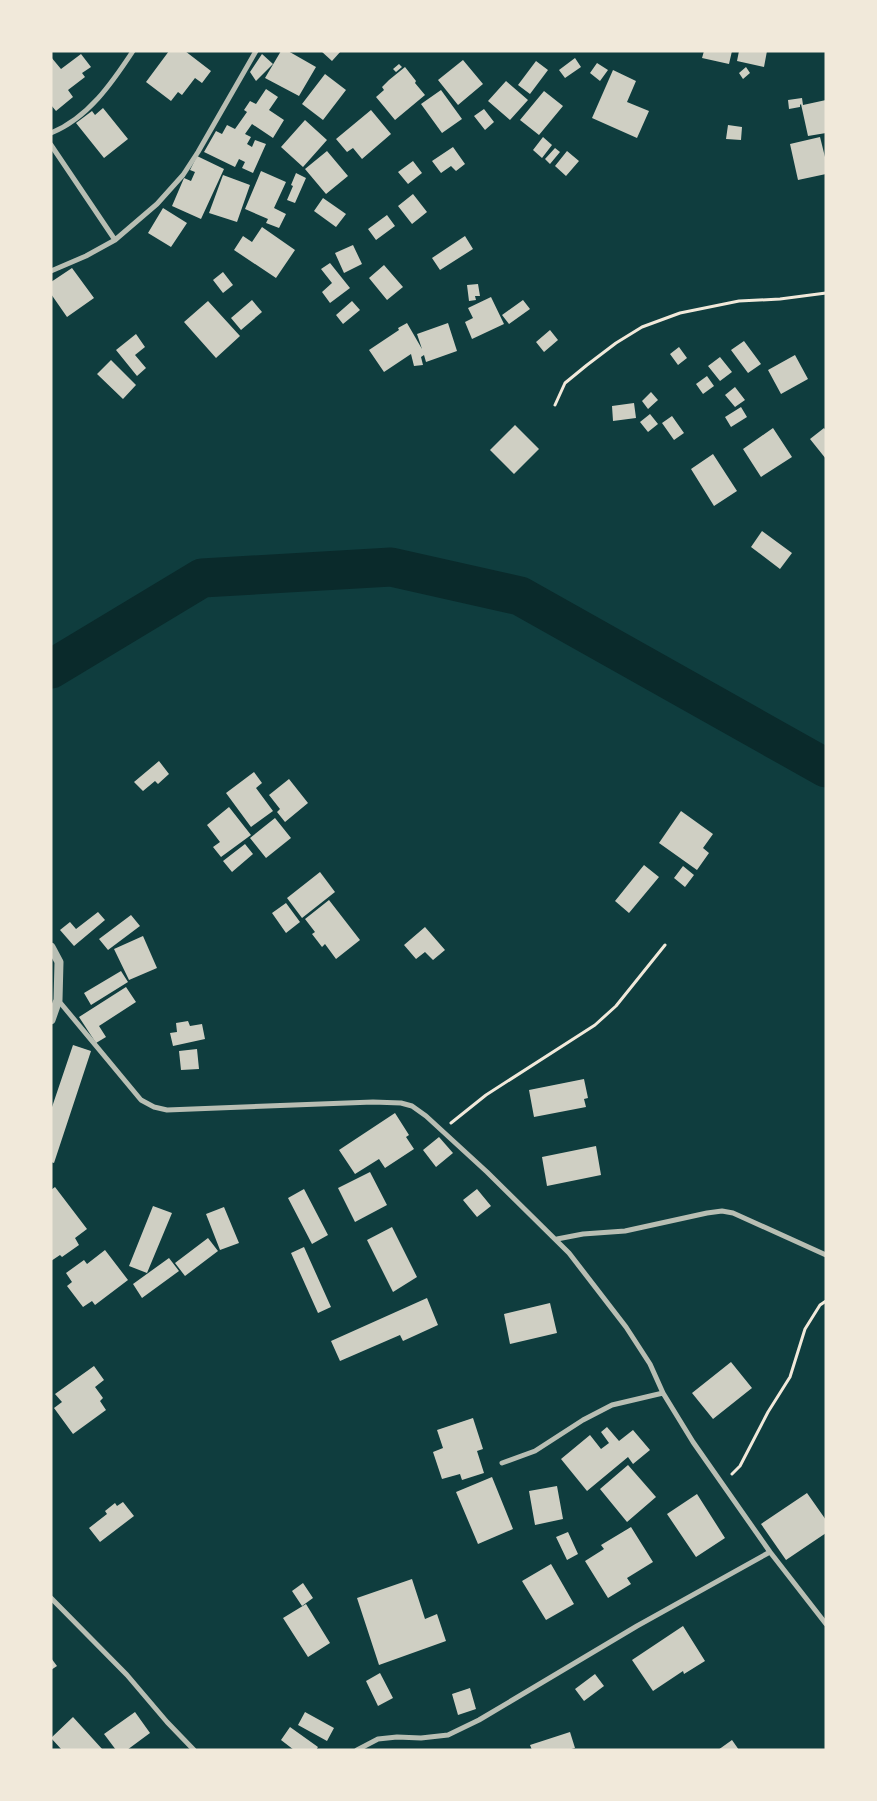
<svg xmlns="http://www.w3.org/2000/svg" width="877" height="1801" font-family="'DM Sans',sans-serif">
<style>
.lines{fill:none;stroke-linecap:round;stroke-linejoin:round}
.river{stroke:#0a2a2b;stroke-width:39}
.building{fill:#cfcfc3}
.path{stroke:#f1e9da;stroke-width:3}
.minor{stroke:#b8beb3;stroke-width:5}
.tertiary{stroke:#b8beb3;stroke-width:9}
</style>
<rect width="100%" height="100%" fill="#0f3d3e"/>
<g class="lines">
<path class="river" d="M 51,669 L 202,578 L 391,567 L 520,596 L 826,768"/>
</g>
<path class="building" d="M 169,51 L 185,51 L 211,71 L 202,83 L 195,78 L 182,95 L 178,92 L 171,101 L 146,82 Z
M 281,51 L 288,51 L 316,67 L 299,96 L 265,78 Z
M 321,51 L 341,51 L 332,61 Z
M 704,51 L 732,51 L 729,64 L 702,58 Z
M 739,51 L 767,51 L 764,67 L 737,61 Z
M 81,54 L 91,67 L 82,73 L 85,77 L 68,90 L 73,97 L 56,111 L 51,105 L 51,57 L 61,69 Z
M 262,54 L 273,64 L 256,81 L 250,72 Z
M 575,58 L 581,67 L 565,78 L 559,70 Z
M 463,60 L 483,84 L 458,105 L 438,80 Z
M 536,61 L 548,70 L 530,94 L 518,85 Z
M 597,63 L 608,70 L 600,81 L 590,73 Z
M 399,64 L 402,67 L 396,72 L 393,69 Z
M 405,67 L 416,81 L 415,83 L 425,95 L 395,120 L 376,97 L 384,90 L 382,87 L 389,80 Z
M 746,67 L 750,73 L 743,79 L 739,73 Z
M 613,70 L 636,81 L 627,102 L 649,111 L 637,138 L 592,118 Z
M 325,74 L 346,90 L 323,120 L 302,104 Z
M 506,81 L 528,100 L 510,120 L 488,101 Z
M 266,89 L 278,97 L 269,110 L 284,120 L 273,138 L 252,124 L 245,134 L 251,137 L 247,144 L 252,147 L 255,140 L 266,144 L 253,173 L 242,168 L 245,162 L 239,159 L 235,167 L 204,152 L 216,131 L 222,134 L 227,125 L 235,129 L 247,112 L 244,110 L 250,101 L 256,104 Z
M 441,90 L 462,119 L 442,133 L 421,104 Z
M 544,91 L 563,106 L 539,135 L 520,120 Z
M 802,98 L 803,105 L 826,100 L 826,133 L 808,136 L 801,104 L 800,105 L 800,107 L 789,109 L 788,100 Z
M 103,108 L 128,139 L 104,158 L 76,123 L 92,111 L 95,115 Z
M 484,109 L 494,122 L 485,130 L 474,116 Z
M 371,110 L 391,134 L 362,159 L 353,148 L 347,152 L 336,139 Z
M 305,120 L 327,140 L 303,167 L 281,147 Z
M 728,125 L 742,127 L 741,140 L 726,139 Z
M 543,137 L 552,145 L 542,158 L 533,150 Z
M 820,137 L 826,161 L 826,174 L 798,180 L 790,144 Z
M 453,147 L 465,164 L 456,171 L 451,166 L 441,173 L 432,161 Z
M 555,148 L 560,152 L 550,164 L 545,159 Z
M 327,151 L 348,176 L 326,194 L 305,169 Z
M 567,151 L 579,161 L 566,176 L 555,166 Z
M 197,156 L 224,169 L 201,219 L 172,206 L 184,178 L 191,181 L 195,172 L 190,170 Z
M 413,161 L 422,173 L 408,184 L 398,172 Z
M 261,171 L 286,182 L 274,208 L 286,214 L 279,228 L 266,223 L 268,219 L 245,209 Z
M 296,173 L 306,178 L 295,203 L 287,200 L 293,186 L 291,185 Z
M 223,175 L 250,185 L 237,222 L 209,213 Z
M 413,194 L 427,212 L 412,224 L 398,206 Z
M 323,198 L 346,214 L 336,227 L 314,211 Z
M 163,208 L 187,223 L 171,247 L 148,233 Z
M 387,215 L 395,226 L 376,240 L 368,229 Z
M 262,227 L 295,250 L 276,278 L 234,250 L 243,236 L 252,242 Z
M 465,236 L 473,249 L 440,270 L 432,258 Z
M 353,245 L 362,264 L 344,273 L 335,253 Z
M 330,263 L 350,288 L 330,303 L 322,292 L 332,283 L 321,269 Z
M 384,265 L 403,287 L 387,300 L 369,278 Z
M 72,268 L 94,298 L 67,317 L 51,294 L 51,282 Z
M 223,272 L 233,285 L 223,293 L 213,280 Z
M 478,284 L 480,296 L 475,296 L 476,300 L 469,301 L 467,285 Z
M 491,297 L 504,324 L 472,339 L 465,322 L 473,318 L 468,308 Z
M 252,300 L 262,312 L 241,330 L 231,318 Z
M 523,300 L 530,309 L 509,324 L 502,315 Z
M 208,301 L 240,336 L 216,358 L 184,322 Z
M 352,301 L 360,310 L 343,324 L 336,315 Z
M 407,323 L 422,349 L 417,334 L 448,323 L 457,351 L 426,362 L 424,355 L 421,357 L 423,365 L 414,366 L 411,354 L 384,372 L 369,350 L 399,330 L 398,328 Z
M 550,330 L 558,340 L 544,352 L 536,342 Z
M 136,334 L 145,347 L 135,355 L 146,368 L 137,376 L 116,350 Z
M 744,341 L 761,364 L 748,373 L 731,350 Z
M 679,347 L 687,358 L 678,365 L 670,354 Z
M 795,355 L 808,379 L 781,394 L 768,370 Z
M 720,357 L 732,372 L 720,381 L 708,366 Z
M 111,360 L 136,385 L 123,399 L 97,374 Z
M 707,376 L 714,386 L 703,394 L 696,384 Z
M 735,387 L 745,400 L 735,407 L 725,395 Z
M 651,392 L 658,400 L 648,409 L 642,401 Z
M 634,403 L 636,418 L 613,421 L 612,406 Z
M 741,407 L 747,417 L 731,427 L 725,417 Z
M 650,414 L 658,424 L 648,432 L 640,422 Z
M 672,416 L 684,433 L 674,440 L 662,423 Z
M 515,425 L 539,449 L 514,474 L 490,450 Z
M 773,428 L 792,457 L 761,477 L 743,449 Z
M 824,428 L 826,431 L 826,459 L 810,439 Z
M 713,454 L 737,491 L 714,506 L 691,469 Z
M 762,531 L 792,553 L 780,569 L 751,547 Z
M 159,761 L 169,774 L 158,784 L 155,781 L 143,791 L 134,782 Z
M 254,772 L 262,783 L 256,788 L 273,811 L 251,827 L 226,793 Z
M 289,779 L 308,803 L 285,822 L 277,812 L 280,809 L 269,795 Z
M 229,807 L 251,835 L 221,857 L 213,847 L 220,842 L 207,825 Z
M 681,811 L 713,834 L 703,848 L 709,853 L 697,870 L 659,843 Z
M 275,818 L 291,838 L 266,858 L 250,838 Z
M 245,844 L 253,854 L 232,872 L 223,861 Z
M 644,865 L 659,877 L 629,913 L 615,901 Z
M 683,866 L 694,875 L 685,887 L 674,878 Z
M 320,872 L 335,892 L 302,918 L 287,898 Z
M 329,900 L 360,940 L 336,959 L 325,944 L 322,947 L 312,934 L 315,932 L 305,919 Z
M 286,903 L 300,922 L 286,933 L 272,913 Z
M 98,912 L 105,920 L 74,946 L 60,930 L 70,922 L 76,929 Z
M 131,915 L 140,926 L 108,950 L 99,939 Z
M 425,927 L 445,950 L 433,960 L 425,952 L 416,959 L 404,945 Z
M 143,936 L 157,968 L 129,980 L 114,949 Z
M 121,971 L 128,982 L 91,1005 L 84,993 Z
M 126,987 L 136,1002 L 99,1026 L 106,1037 L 96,1043 L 79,1017 Z
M 188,1021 L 190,1026 L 202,1024 L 205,1039 L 173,1046 L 170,1033 L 177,1032 L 176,1023 Z
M 73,1045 L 91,1051 L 54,1163 L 51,1162 L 51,1110 Z
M 197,1049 L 199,1069 L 181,1070 L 179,1051 Z
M 584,1079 L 588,1098 L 584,1099 L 586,1107 L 534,1117 L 529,1090 Z
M 395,1113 L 409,1135 L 406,1137 L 414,1149 L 385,1168 L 379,1159 L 355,1174 L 339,1150 Z
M 439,1137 L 453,1153 L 436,1167 L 423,1150 Z
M 596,1146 L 601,1175 L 547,1186 L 542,1157 Z
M 370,1172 L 387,1205 L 355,1222 L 338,1188 Z
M 55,1187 L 87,1229 L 75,1238 L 79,1245 L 62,1257 L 60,1255 L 51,1261 L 51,1190 Z
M 304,1189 L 328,1235 L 312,1244 L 288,1198 Z
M 477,1189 L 491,1206 L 477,1217 L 463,1200 Z
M 153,1206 L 172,1213 L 147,1273 L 129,1266 Z
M 224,1207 L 239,1243 L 220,1250 L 206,1214 Z
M 392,1227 L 417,1277 L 393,1292 L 367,1240 Z
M 208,1238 L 218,1251 L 185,1276 L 175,1263 Z
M 304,1247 L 331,1307 L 318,1313 L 291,1253 Z
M 105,1250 L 128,1280 L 95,1305 L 92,1301 L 83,1307 L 67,1286 L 72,1282 L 66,1273 L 84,1260 L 87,1264 Z
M 169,1258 L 179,1271 L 142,1298 L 133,1284 Z
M 427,1298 L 438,1325 L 403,1341 L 400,1335 L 340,1361 L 331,1341 Z
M 550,1303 L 557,1333 L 510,1344 L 504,1314 Z
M 731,1362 L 752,1388 L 713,1419 L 692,1393 Z
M 94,1366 L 104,1380 L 95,1387 L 103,1398 L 100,1401 L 106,1410 L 73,1434 L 54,1408 L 62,1402 L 55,1394 Z
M 473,1418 L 483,1449 L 477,1451 L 484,1473 L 462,1480 L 460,1474 L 442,1479 L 433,1452 L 443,1448 L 437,1430 Z
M 607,1427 L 619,1441 L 633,1430 L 650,1450 L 633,1464 L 628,1457 L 587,1491 L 561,1459 L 590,1435 L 601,1449 L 609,1443 L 601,1432 Z
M 628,1465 L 656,1497 L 627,1522 L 600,1489 Z
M 492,1477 L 513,1529 L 478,1544 L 456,1492 Z
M 557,1486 L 563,1519 L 535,1525 L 529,1491 Z
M 807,1493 L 826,1520 L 826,1533 L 786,1560 L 761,1524 Z
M 697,1494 L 725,1538 L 696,1557 L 667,1514 Z
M 123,1502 L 134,1516 L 100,1542 L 89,1528 L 107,1514 L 105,1511 L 115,1503 L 117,1506 Z
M 631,1527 L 653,1562 L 627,1578 L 631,1584 L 608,1598 L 585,1561 L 604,1549 L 601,1545 Z
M 568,1532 L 578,1554 L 567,1560 L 556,1537 Z
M 551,1564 L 574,1604 L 546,1620 L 522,1581 Z
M 412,1579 L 425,1619 L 437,1614 L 446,1641 L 379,1665 L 357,1598 Z
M 303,1583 L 313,1598 L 302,1606 L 292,1591 Z
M 306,1604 L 330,1643 L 308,1657 L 283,1618 Z
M 683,1626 L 705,1661 L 684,1674 L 683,1671 L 653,1691 L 632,1660 Z
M 51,1658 L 57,1666 L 51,1670 Z
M 380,1673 L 393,1698 L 378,1706 L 366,1681 Z
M 595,1674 L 604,1686 L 584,1701 L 575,1689 Z
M 470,1688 L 476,1709 L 458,1715 L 452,1694 Z
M 135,1712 L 150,1733 L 127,1750 L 116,1750 L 104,1734 Z
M 305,1712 L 334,1728 L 327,1741 L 298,1725 Z
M 73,1717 L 103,1750 L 62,1750 L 51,1738 Z
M 290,1727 L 318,1747 L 316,1750 L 294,1750 L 281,1740 Z
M 570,1732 L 575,1748 L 568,1750 L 532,1750 L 530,1745 Z
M 732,1740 L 739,1750 L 718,1750 Z"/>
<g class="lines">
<path class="path" d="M 555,405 L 565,383 L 587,365 L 616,343 L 642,327 L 680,313 L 739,301 L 780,299 L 826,293
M 451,1123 L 486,1095 L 595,1025 L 616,1006 L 665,945
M 732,1474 L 740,1466 L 768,1412 L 790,1377 L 805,1329 L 820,1305 L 826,1301"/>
<path class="minor" d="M 51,133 C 88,118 112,83 133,51
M 51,145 L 115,240
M 51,271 L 86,256 L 115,240 L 157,204 L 183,175 L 198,152 L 256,51
M 58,1000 L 141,1100 L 154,1107 L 167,1110 L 373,1102 L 401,1103 L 412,1106 L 426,1116 L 487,1172 L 569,1253 L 626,1327 L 650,1364 L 663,1393 L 693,1442 L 770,1552 L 826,1624
M 557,1239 L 583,1234 L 625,1231 L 707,1213 L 722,1211 L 733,1213 L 826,1255
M 502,1463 L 535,1451 L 583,1420 L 612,1405 L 663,1393
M 51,1598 L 127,1675 L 167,1722 L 194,1750
M 357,1750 L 378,1739 L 397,1737 L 421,1738 L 448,1735 L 479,1720 L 637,1626 L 770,1552"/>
<path class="tertiary" d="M 51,947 L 59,962 L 58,1000 L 51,1020"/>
</g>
<rect width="877" height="1801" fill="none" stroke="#f1e9da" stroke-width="105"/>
</svg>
